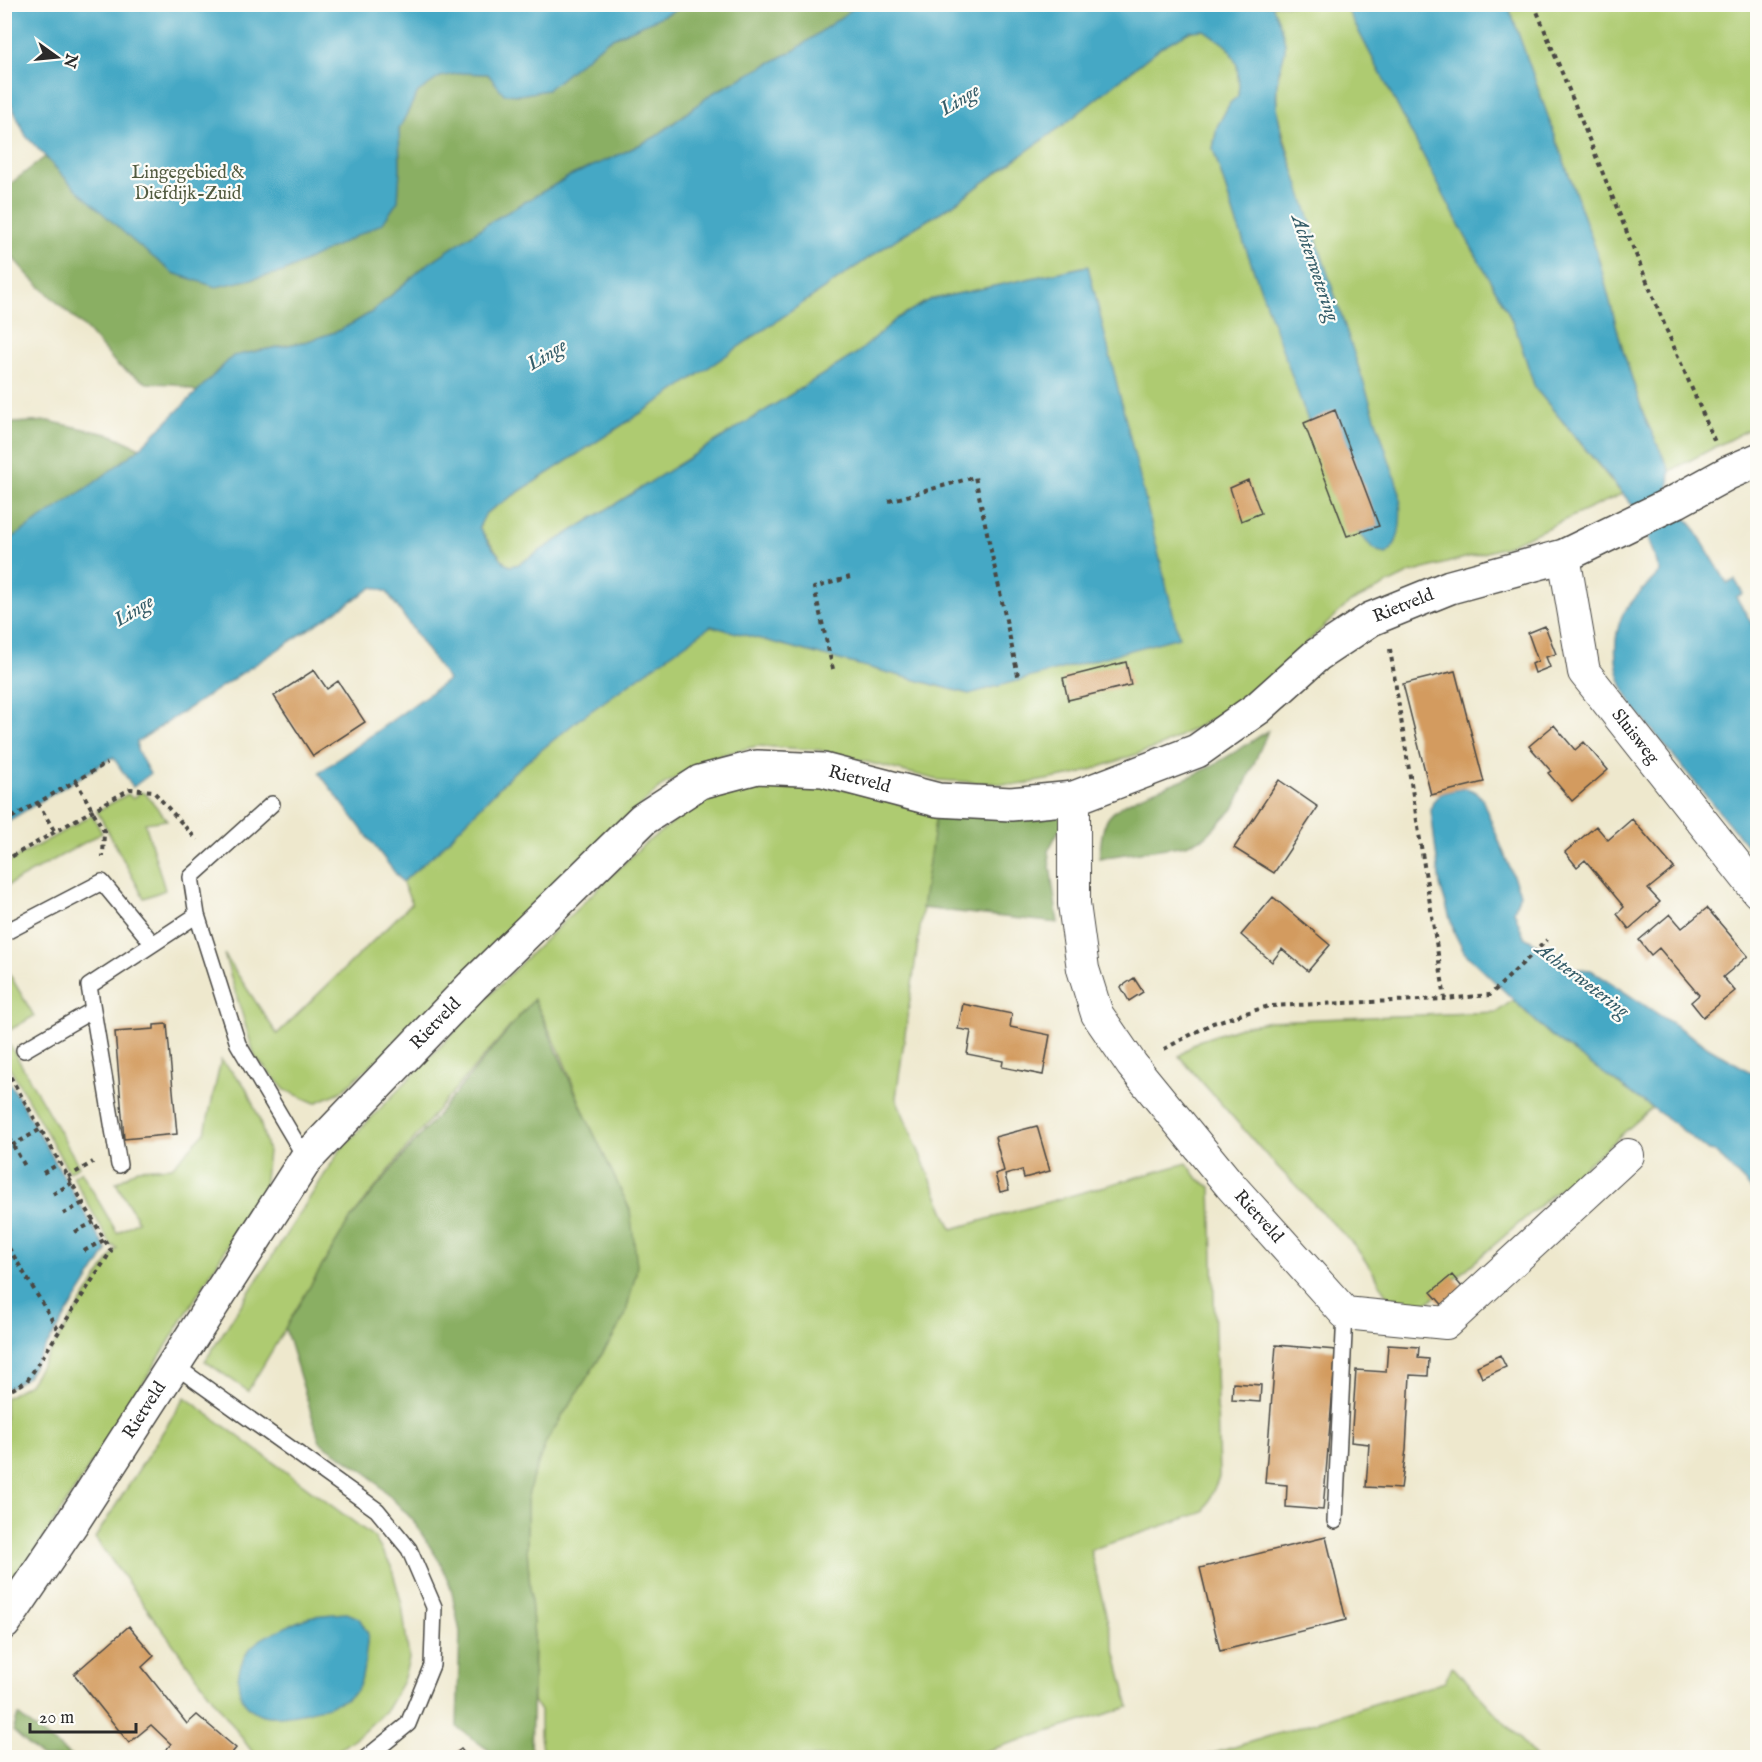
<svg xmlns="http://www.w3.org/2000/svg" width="1762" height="1762" font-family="'IM FELL English',serif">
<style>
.green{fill:#aecb71;stroke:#6c7b4e;stroke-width:1.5;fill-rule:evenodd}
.forest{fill:#8aaf63;stroke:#5a6d47;stroke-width:1.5}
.water{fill:#45a8c5;stroke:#386a78;stroke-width:1.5}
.building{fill:#d39b5f}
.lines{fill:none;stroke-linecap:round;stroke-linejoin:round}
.service-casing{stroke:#484743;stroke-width:18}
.minor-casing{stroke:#484743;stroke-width:34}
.tertiary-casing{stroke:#484743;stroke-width:36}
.path{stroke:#484743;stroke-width:4;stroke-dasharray:4.5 4.5;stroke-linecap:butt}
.service{stroke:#fff;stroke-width:15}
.minor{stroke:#fff;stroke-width:32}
.tertiary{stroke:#fff;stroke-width:33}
.labels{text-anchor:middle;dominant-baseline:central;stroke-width:4.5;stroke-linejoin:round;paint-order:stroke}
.park-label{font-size:18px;fill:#525b40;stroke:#fdfcf7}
.street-label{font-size:18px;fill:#2b2b2b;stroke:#fdfcf7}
.water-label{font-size:20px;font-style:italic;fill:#355d69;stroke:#fdfcf7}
</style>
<rect width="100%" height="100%" fill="#fdfcf7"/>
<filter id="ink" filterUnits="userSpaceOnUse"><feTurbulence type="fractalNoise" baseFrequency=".0167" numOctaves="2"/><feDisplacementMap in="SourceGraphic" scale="12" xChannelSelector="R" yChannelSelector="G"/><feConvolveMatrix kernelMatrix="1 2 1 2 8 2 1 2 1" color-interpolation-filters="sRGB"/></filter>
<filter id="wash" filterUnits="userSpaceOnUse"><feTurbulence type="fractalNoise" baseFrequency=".008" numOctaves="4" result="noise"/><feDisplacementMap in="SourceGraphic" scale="24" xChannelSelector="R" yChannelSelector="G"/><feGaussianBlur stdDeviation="1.35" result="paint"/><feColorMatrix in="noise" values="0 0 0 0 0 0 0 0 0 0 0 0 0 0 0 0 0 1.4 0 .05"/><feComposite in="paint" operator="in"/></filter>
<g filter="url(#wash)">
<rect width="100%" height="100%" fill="#eee8cd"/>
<path class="green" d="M 1272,5 L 1345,5 L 1463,232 L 1508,312 L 1518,335 L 1535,388 L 1622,494 L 1505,547 L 1410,573 L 1349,603 L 1263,684 L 1227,711 L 1161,746 L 1079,774 L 1018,785 L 938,780 L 819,750 L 757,746 L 721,755 L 664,784 L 533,907 L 443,998 L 378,1059 L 340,1092 L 315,1103 L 285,1090 L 255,1057 L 224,954 L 277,1034 L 412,903 L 402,882 L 438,851 L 513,773 L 578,720 L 711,626 L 969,694 L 1087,266 L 929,300 L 896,319 L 859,352 L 519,564 L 510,566 L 506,564 L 480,530 L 481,519 L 486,513 L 655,404 L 901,236 L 952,205 L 1066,123 L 1161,47 L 1176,37 L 1199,29 L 1204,30 L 1218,38 L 1228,47 L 1237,64 L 1239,85 L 1238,96 L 1230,103 L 1217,127 L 1213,149 L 1236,221 L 1353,526 L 1362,537 L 1381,553 L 1300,194 L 1277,111 L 1277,81 L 1285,51 L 1285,42 Z
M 1508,5 L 1757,5 L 1757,425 L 1670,471 L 1644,416 L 1623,351 L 1597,253 Z
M 760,783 L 852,789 L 936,815 L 896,1098 L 952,1229 L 1187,1163 L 1198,1179 L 1211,1187 L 1219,1477 L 1204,1512 L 1090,1550 L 1129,1707 L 966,1757 L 543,1757 L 540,1736 L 540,1711 L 533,1701 L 534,1638 L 527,1549 L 527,1500 L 532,1479 L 547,1440 L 611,1340 L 625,1316 L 630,1210 L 586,1117 L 560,1052 L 534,999 L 433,1115 L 349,1221 L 248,1391 L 205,1361 L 341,1149 L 522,962 L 643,845 L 712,793 Z
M 136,792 L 145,793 L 167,820 L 145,823 L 165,890 L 144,898 L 97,811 L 128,794 L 132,798 L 138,795 Z
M 92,815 L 102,833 L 5,887 L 5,864 Z
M 4,965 L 34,1016 L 5,1033 L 4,1033 Z
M 1513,1000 L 1550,1035 L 1652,1108 L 1402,1325 L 1377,1278 L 1355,1246 L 1268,1157 L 1179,1056 L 1198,1041 L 1237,1028 L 1270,1021 L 1497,1012 Z
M 6,1038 L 79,1166 L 69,1172 L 5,1059 Z
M 221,1060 L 245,1086 L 259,1118 L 268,1151 L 263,1197 L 233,1237 L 154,1366 L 5,1598 L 5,1398 L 29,1384 L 117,1248 L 111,1245 L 73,1177 L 81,1171 L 117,1233 L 138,1221 L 116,1183 L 138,1169 L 172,1167 L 205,1132 Z
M 185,1397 L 374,1537 L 391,1566 L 402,1605 L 409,1659 L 403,1681 L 387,1709 L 363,1732 L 329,1757 L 256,1757 L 95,1538 ZM 359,1618 L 368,1634 L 363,1669 Z
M 1452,1666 L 1536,1757 L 1202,1757 L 1445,1682 Z"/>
<path class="forest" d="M 687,5 L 858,5 L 795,50 L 713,93 L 655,137 L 623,153 L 570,176 L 492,221 L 425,266 L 372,312 L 355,322 L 338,331 L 308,341 L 242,354 L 218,370 L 198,392 L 176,384 L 147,383 L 118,366 L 88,331 L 30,277 L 5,249 L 5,188 L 45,157 L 70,183 L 398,200 L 400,168 L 399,129 L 418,92 L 439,77 L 461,73 L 488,74 L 504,93 L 519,95 L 547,90 L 608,40 Z
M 48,421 L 112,435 L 140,448 L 94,483 L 5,543 L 4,433 L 13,423 Z
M 1268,731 L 1235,807 L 1205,837 L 1186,845 L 1099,858 C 1101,846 1101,827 1109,817 C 1124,798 1172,785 1196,774 C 1221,762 1244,746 1268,731 Z
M 936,815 L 1067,815 L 1048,851 L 1058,923 L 922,908 Z
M 534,999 L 586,1117 L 630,1210 L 637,1265 L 636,1273 L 625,1316 L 611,1340 L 547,1440 L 532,1479 L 527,1500 L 527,1549 L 534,1638 L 531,1757 L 498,1757 L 457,1727 L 460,1632 L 451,1588 L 440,1562 L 412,1519 L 368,1474 L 320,1442 L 285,1328 L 349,1221 Z
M 18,1715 L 72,1757 L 42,1757 L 13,1731 Z"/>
<path class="water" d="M 5,4 L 687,4 L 687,5 L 608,40 L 547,90 L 519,95 L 504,94 L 488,74 L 461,73 L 440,77 L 418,92 L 399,129 L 400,168 L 398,201 L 383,223 L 283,272 L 216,287 L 173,273 L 133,241 L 70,183 L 26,136 L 5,92 Z
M 858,5 L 1272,5 C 1277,17 1284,31 1285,45 C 1286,56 1279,66 1278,77 C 1274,98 1278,117 1283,138 L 1400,493 C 1401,512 1403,543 1386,554 C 1372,551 1362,536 1353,526 L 1315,440 L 1236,221 L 1213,149 L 1217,127 L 1230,103 L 1238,96 L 1239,85 L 1237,65 L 1228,47 L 1204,30 L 1191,31 L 1161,47 L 1066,123 L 952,205 L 901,236 L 655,404 L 486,513 L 479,527 L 488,542 L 506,564 L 510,566 L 519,564 L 859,352 L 896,319 L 929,300 L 1088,266 L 1179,637 L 969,694 L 711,626 L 578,720 L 513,773 L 438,851 L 402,882 L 319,773 L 448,680 L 387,592 L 373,587 L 137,742 L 137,750 L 150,774 L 133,787 L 113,757 L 5,823 L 5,543 L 94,483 L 140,448 L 233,356 L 308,341 L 338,331 L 355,322 L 372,312 L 425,266 L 492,221 L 570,176 L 623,153 L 655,137 L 713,93 L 795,50 Z
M 1345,5 L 1508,5 L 1597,253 L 1623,351 L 1644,416 L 1670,471 L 1669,486 L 1685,517 L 1694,528 L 1727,583 L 1735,580 L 1743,594 L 1736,597 L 1757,632 L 1757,858 L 1635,709 C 1619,685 1612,661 1617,633 C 1619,625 1620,617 1625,611 C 1634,597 1648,585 1660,572 L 1647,535 L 1633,506 L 1535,388 L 1518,335 L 1508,312 L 1463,232 Z
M 1466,788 L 1476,792 L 1482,799 L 1520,893 L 1514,911 L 1524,937 L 1537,944 L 1553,961 L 1565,968 L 1591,970 L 1708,1047 L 1757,1076 L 1757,1195 L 1715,1152 L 1708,1151 L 1675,1124 L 1550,1035 L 1464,952 L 1454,932 L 1440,885 L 1431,811 C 1432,791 1450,792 1466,788 Z
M 4,1073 L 107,1251 L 26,1378 L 5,1390 Z
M 347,1613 L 359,1618 L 368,1634 C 366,1648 365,1676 358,1688 C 351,1700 331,1705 318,1709 C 303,1713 275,1720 260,1714 C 229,1701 234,1660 257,1642 C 266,1635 298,1621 310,1617 C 321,1614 335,1614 347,1613 Z"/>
<g id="blocks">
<path class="building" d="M 1335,410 L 1379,526 L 1347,536 L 1304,423 Z
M 1248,480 L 1261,513 L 1241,521 L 1230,488 Z
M 1545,626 L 1556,654 L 1546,657 L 1550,667 L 1535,673 L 1532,664 L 1538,661 L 1528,633 Z
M 1126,662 L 1131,685 L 1068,700 L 1063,678 Z
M 314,670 L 327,689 L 338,681 L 365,722 L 313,756 L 274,696 Z
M 1455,671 L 1484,782 L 1431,795 L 1403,684 Z
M 1554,725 L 1575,750 L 1584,742 L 1608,770 L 1572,801 L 1548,773 L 1551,771 L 1529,746 Z
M 1279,780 L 1318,807 L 1274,873 L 1234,848 Z
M 1632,819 L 1674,868 L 1648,889 L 1660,902 L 1629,929 L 1617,914 L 1624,907 L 1605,884 L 1585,860 L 1577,867 L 1565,852 L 1596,826 L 1608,840 Z
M 1273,897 L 1330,945 L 1308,971 L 1282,949 L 1272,962 L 1241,935 Z
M 1707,908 L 1748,956 L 1723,977 L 1735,991 L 1703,1017 L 1691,1002 L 1699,995 L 1659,948 L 1651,955 L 1639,940 L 1670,914 L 1682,928 Z
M 1134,978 L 1143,992 L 1129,1001 L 1121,987 Z
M 963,1004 L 1012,1014 L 1010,1027 L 1050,1035 L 1043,1075 L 1002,1067 L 1003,1061 L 967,1054 L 971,1031 L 958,1029 Z
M 167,1024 L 177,1134 L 124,1139 L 115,1032 L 154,1029 L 154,1025 Z
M 1037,1126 L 1050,1171 L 1024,1178 L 1022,1170 L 1005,1175 L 1009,1190 L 1000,1192 L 995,1174 L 1004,1171 L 995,1137 Z
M 1452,1275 L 1467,1293 L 1447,1310 L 1431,1292 Z
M 1276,1345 L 1336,1350 L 1323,1510 L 1286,1507 L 1287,1485 L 1265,1483 Z
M 1388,1345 L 1419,1347 L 1418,1358 L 1429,1359 L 1428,1376 L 1410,1375 L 1406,1449 L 1401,1489 L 1366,1487 L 1369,1444 L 1351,1442 L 1356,1370 L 1386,1372 Z
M 1500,1355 L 1506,1367 L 1482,1378 L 1477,1366 Z
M 1233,1383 L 1261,1385 L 1260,1402 L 1232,1400 Z
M 1326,1537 L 1346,1620 L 1220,1651 L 1200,1568 Z
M 129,1626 L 154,1656 L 142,1667 L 187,1724 L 197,1715 L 236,1748 L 228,1758 L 158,1758 L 171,1744 L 151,1725 L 129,1743 L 74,1674 Z
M 461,1749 L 468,1758 L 449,1758 Z"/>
</g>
</g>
<g filter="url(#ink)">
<use href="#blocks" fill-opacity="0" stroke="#484743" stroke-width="1.5"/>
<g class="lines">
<defs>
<path id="service" d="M 272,804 L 191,877 L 197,915 L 238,1044 L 306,1159
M 4,933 L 102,882 L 153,944
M 24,1050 L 93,1010
M 119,1165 L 89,986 L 197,915
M 174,1365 L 377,1510 L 409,1549 L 434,1607 L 432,1665 L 408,1724 L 366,1758
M 1335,1521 L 1345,1313"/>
<g id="minor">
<path id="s1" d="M 1564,556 L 1584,672 L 1758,892"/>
<path id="s2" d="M 1074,798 L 1074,904 L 1083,969 L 1097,1014 L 1132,1065 L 1230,1185 L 1345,1313 L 1446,1323 L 1628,1155"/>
</g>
<g id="tertiary">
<path id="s3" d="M 4,1623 L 74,1520 L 306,1159 L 472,986 L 643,819 L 700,782 L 757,767 L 823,770 L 938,800 L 1011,804 L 1074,798 L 1197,751 L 1258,708 L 1317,655 L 1371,619 L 1450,587 L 1564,556 L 1677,501 L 1728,473 L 1758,460"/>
</g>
</defs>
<use href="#service" class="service-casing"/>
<use href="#minor" class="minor-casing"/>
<use href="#tertiary" class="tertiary-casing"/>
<path class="path" d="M 1534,4 L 1667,331 L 1715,442
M 889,501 L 975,477 L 1019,680
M 1390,649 L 1445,999 L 1490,995 L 1547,940
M 833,669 L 814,588 L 850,577
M 76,781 L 104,831 L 103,857
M 38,803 L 55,832
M 4,822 L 107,763
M 4,861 L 130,789 L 153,791 L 197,840
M 1164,1049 L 1213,1023 L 1269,1006 L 1445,999
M 4,1130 L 25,1166
M 4,1150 L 41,1129
M 43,1173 L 60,1163
M 68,1177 L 93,1162
M 53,1194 L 72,1183
M 63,1214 L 83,1203
M 75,1232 L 94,1222
M 4,1240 L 59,1331
M 84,1251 L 104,1240
M 4,1394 L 27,1381 L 111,1251 L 7,1071
M 4,1752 L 10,1758"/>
<use href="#service" class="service"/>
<use href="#minor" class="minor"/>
<use href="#tertiary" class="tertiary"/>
</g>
</g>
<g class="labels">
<g class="park-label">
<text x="188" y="173">Lingegebied &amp;<tspan x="188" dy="21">Diefdijk-Zuid</tspan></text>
</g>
<g class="street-label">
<text stroke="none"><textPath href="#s3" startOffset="1866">Rietveld</textPath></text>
<text stroke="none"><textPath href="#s1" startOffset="200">Sluisweg</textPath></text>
<text stroke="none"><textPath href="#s3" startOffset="1263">Rietveld</textPath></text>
<text stroke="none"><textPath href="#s3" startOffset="741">Rietveld</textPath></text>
<text stroke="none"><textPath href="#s2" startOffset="478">Rietveld</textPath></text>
<text stroke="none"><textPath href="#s3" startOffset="255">Rietveld</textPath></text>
</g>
<g class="water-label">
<text transform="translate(960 100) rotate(-32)">Linge</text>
<text transform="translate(1315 268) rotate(71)">Achterwetering</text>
<text transform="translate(547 355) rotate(-32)">Linge</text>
<text transform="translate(134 611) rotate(-32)">Linge</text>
<text transform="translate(1582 980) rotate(37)">Achterwetering</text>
</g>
</g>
<rect width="1762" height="1762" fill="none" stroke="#fdfcf7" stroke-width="24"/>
<g transform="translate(57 57) rotate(105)" stroke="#fdfcf7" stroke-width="4.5" paint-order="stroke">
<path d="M0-4.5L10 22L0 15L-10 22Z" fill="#2b2b2b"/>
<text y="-9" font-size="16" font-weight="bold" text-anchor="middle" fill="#2b2b2b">N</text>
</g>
<path d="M30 1723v9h106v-9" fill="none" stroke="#2b2b2b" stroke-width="3"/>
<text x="39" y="1723" font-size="18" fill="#2b2b2b" stroke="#fdfcf7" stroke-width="4.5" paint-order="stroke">20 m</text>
</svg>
